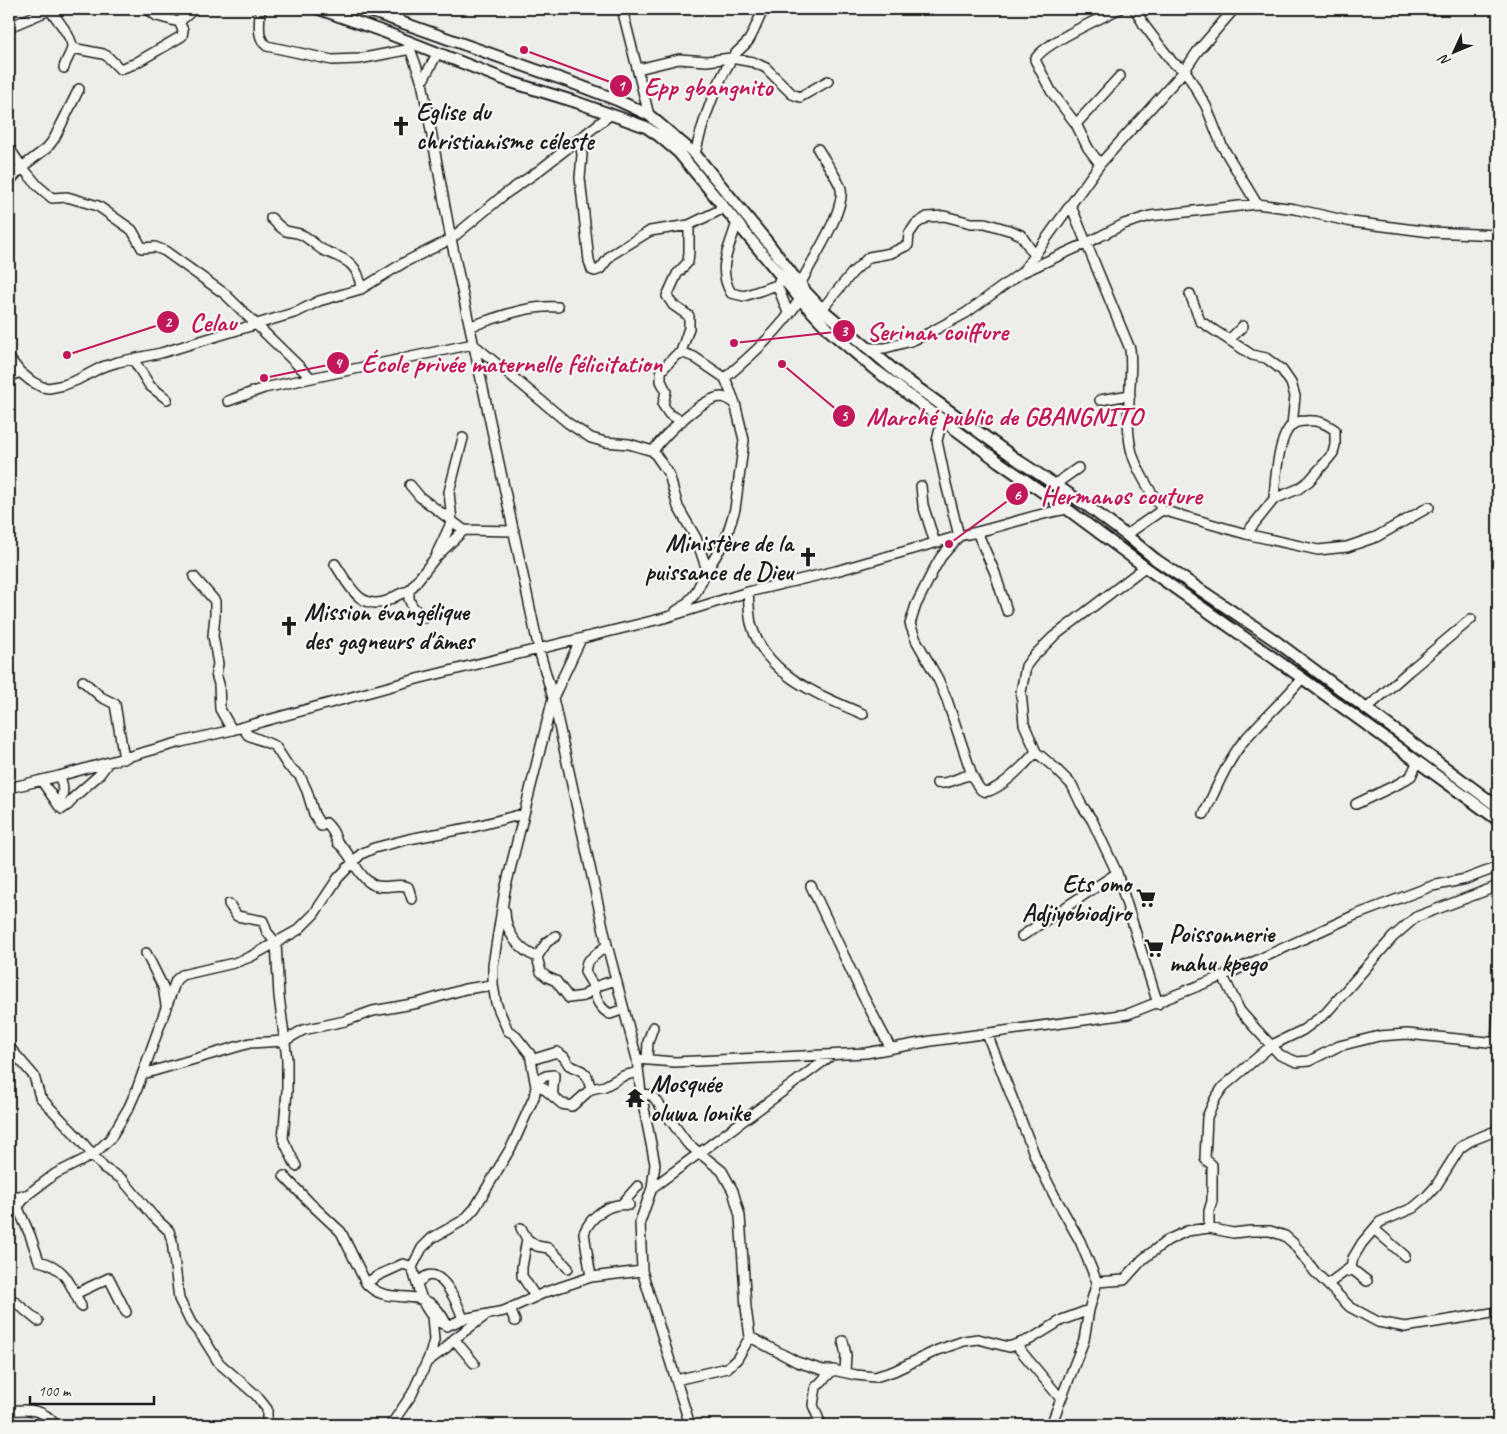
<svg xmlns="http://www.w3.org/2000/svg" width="1507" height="1434" font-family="Caveat,sans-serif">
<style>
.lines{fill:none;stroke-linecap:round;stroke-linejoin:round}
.minor-casing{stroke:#1c1c1c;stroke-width:12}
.major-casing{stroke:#1c1c1c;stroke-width:14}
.minor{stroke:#f6f6f2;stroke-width:9}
.major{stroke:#f6f6f2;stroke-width:10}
.labels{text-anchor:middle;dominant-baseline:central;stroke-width:4.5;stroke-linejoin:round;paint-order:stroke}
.poi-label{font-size:25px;font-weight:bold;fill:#1c1c1c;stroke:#f6f6f2;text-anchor:start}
.leader{fill:none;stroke:#c2185b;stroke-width:2}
.callout-dot{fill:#c2185b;stroke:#f6f6f2;stroke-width:2}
.mark-label{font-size:15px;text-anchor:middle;font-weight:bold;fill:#fff}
.callout-label{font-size:26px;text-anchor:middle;font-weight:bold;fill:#c2185b;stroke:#f6f6f2;stroke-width:4.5;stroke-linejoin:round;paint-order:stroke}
</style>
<rect width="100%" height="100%" fill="#edede9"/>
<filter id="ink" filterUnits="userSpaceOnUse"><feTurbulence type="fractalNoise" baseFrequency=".02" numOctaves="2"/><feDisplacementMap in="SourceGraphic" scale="10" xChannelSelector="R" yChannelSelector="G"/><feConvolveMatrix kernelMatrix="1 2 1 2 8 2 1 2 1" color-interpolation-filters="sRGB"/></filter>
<g filter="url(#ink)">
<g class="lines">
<defs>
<path id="minor" d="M 147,9 L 157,16 L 179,22 L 194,9
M 260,9 C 260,22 256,38 267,46 L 332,60 L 359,59 L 411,49
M 394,9 L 400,22
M 622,9 L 649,115
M 1135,9 L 1144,25 L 1173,63 L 1185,70 L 1206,106 L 1222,146 L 1257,204
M 9,27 L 47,11 L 51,12 C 56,17 72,38 72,46 C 72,53 65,61 64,68
M 408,43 L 422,82 L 451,239 L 539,650 L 553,698 L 607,945 L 637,1059 L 641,1093 L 655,1164 L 652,1188 L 640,1222 L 642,1271 L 690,1425
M 72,48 L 103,54 L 107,56 L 120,69 L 134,64 L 182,36 L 183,30 L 179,22
M 638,69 L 679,59 L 707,61 L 731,58 L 753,62 L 766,68 L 792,94 L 800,97 L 828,81
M 422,82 L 437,54
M 1076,124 L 1120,76
M 580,138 L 582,155 L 580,178 L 589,261 L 592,270 L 595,271 L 600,269 L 611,255 L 650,231 L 689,225 L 718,211 L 723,205
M 9,148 L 22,167 L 47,148 L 54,139 L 79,89
M 695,154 C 703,121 713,90 731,60 C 735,52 744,47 749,40 C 755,30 758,19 764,9
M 1100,164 L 1088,148 L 1076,124 L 1051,91 L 1035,60 C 1040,45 1103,17 1119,9
M 9,182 L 22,167 L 38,186 L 52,198 L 67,197 L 98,206 L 132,230 L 142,248 L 155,247 L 165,251 L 225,294 L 311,378
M 1071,206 L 1130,349 C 1134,384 1122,422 1133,456 C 1139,475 1152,493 1162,510 L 1246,534 L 1318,550 L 1347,547 L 1376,537 L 1429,507
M 271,218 C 275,222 280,228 286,231 C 292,233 298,232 304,236 C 311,240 316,246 323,250 C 344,259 359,262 361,289
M 737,222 C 730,248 716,267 731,293 L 744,296 L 777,285
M 1023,271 L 1100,164 L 1185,70 L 1197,52 L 1234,9
M 779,281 L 777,285 L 789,315
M 804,290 L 801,283 C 811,261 845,212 841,189 C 839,180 823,158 818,149
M 1190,294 L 1200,321 L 1252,355 L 1266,358 L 1282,370 L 1291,383 L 1295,396 L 1292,425
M 822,309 L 852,273 L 869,257 L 891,253 L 908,245 L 909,234 L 916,224 L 927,217 L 944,216 L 971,223 L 985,223 L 1012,231 L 1021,235 L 1035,256
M 471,326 C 499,317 528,305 558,307
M 1229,340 L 1243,326
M 867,348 L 885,348 L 911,341 L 929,333 L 966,313 L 1021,273 L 1087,243 L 1124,224 L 1150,216 L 1257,204 L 1295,209 L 1352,222 L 1431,232 L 1498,235
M 681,352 L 689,328 L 689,316 L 673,305 L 667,296 L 677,274 L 688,262 L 689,252 L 689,225
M 9,358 L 20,372 L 31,381 L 42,387 L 49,388 L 64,385 L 77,380 L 102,367 L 118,362 L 161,353 L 297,312 L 319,301 L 361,289 L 405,262 L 451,239 L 505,194 L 537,172 L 610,115
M 133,359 L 150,386 L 167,399
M 9,377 L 20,372
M 1100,400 L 1130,395
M 228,401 L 264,388 L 473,344 L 568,423 L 591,438 L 605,442 L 629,444 L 653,451 L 669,474 L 678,507 L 696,538 L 707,570
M 942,420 L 937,441 L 946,484 L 959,536 L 941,557 L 934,569 L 916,605 L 910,624 L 916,640 L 938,679 L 947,700 L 972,775
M 682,421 L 669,414 L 663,405 L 666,391 L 661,381 L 661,371 L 675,356 L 681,352 L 694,357 L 725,378 C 752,355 780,330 800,299
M 653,451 C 664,435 702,398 721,397 C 726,397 731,401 735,403
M 410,485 L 420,497 L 464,530
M 1054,485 L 1078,468
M 921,486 L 923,505 L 935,543
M 977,532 L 995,573 L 1007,611
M 1246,534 L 1274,499 L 1298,489 L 1309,481 L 1324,464 L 1333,453 L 1335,445 L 1335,430 C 1325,423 1318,420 1306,421 C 1302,421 1295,422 1292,425 C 1278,436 1275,482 1274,499
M 1126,535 L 1162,510
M 437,553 L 452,521 L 449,492 L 463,438
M 335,564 C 348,583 359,611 387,601 C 395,597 399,593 409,591
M 1145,567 L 1053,637 L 1032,658 L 1026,666 L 1021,692 L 1024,724 L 1036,752 L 1055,768 L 1072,785 L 1081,804 L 1092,820 L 1117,873 L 1158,1004
M 194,577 L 215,601 L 215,615 L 213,636 L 218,664 L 216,674 L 219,684 L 220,709 L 232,730
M 748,592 C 749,602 749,614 751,623 C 764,675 819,695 863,714
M 676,611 L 684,606 L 695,594 L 707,570 L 725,541 L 735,509 L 744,440 L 735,403 L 725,378
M 424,618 L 412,606 L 409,599 L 409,591 L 435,558 L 464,530 L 514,531
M 581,639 L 553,698 L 505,890 L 493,965 L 493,985 L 496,1003 L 508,1031 L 514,1034 L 530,1054 L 536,1087 L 534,1097 L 513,1144 L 475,1208 L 464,1220 L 432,1238 L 422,1248 L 412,1267 C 419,1288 422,1317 447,1326 L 463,1319 L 504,1311 L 546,1292 L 591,1277 L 642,1271
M 83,681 L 101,697 L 115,704 L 124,759
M 1366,709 L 1409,671 L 1471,619
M 242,727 L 248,735 L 275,746 L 288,766 L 300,776 L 307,791 L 314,814 L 321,826 L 326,823 C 336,833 333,834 338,843 C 340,845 342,846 344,849 C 353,859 360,879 374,885 C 385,890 398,882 408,887 L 412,899
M 59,776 C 65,787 63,795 59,806 L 62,809 L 69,804 L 73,798 L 99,775 L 108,763
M 41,780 L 59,806
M 937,783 C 950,785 960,775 972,775 C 975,780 978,789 983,791 C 995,796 1028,761 1036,752
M 9,788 L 59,776 L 181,742 L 232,730 L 417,679 L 664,618 L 748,592 L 836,571 L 959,536 C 996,529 1030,515 1067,509
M 1356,804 L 1400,783 L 1411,776 L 1417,763
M 1204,814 C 1216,789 1226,764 1242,743 C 1261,720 1284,701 1302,678
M 811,886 L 863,996 L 890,1047
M 229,904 L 237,916 L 263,921 L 267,932 L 276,943 L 279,996 L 287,1059 L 287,1091 L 283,1139 L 296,1166
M 505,911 C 505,931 518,950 537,957
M 556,936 L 547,942 L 537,957 L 541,972 L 547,977 L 556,981 L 569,998 L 584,996 L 594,987 L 585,972 L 587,962 L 607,945
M 1022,936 L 1117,873
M 146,953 L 163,987 L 166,1005
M 1223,976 L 1240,1011 L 1255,1028 L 1280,1055 L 1297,1062 L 1309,1061 L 1339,1046 L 1379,1036 L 1407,1034 L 1498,1043
M 616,980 L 594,987 C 595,999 599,1008 610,1014 L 624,1009
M 987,1034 L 1037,1161 L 1054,1195 L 1080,1241 L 1097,1282 L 1089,1310 L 1084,1340 L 1051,1425
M 9,1047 L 34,1076 L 40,1097 L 75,1134 L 104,1168 L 122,1179 L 153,1216 L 169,1231 L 172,1241 L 179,1299 L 191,1323 L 204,1339 L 219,1363 L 256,1395 L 267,1409 L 267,1425
M 1498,1047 L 1496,1043 L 1498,1012
M 637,1059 L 675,1062 L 866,1053 L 931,1041 L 1128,1014 L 1223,976 L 1353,916 L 1432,886 L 1466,879 L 1498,867
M 531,1060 L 557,1052 L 564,1057 L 569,1065 L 582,1071 L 587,1076 L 591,1089
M 647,1060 L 648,1042 L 653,1027
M 143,1074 L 250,1043 L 284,1041 L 303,1030 L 345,1021 L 373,1011 L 418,1003 L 465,989 L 493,985
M 535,1081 L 562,1104 L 572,1106 L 591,1089 L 605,1086 L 623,1076 L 638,1072
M 535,1081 L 546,1076 L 554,1075 C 554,1082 552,1088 553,1096
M 641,1093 L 653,1096 L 687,1143 L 722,1171 L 733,1191 L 740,1216 L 746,1308 L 750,1337 L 737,1359 L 727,1368 L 676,1380
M 284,1176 L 311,1204 L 341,1232 L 366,1283 C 384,1304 410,1291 430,1303 C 438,1308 443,1317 447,1325
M 652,1188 L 832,1055
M 9,1197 L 27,1195
M 622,1204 L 638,1186
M 17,1206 L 30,1235 L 39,1261 C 65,1267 70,1283 81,1306
M 9,1218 L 27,1195 L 55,1174 L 93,1155 L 110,1139 L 129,1107 L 137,1089 L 176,980 L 182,975 L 234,963 L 250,957 L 298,930 L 314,914 L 338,878 L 361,854 L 374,848 L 409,839 L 473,827 L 523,814
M 521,1228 L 527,1239 L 537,1246 L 548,1248 L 553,1252 L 568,1268
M 1209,1228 L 1209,1211 L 1212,1201 L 1212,1165 L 1205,1159 L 1207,1117 L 1215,1099 L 1223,1087 L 1272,1045 L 1303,1030 L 1326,1013 L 1393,937 L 1416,917 L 1498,886
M 1374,1229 L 1405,1256
M 527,1239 L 522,1267 L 522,1276 L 535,1296
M 1344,1272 L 1353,1270 L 1367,1281
M 591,1277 L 584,1233 C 591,1216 609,1202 629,1205
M 1097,1282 L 1124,1280 L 1143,1259 L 1168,1240 L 1187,1231 L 1209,1228 L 1233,1233 L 1251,1231 L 1270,1231 L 1285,1236 L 1293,1243 L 1315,1272 L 1350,1307 L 1378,1322 L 1405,1327 L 1498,1312
M 366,1283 L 379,1275 L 403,1264 L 412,1267
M 417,1283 C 420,1281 424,1277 427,1276 C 444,1270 459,1307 463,1319
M 1328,1284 L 1351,1267 L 1353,1258 L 1362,1243 L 1380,1222 L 1413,1208 L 1425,1198 L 1436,1186 L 1460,1148 L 1470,1141 L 1498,1130
M 75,1294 L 109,1278 L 126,1312
M 9,1301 L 14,1301 L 38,1321
M 510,1309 L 515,1321
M 750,1337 L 797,1362 L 823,1370 L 833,1370 L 856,1375 L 875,1377 L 894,1371 L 938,1350 L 964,1341 L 978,1339 L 1009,1347 L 1031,1339 L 1062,1320 L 1089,1310
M 454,1339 L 474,1363
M 843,1341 L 846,1355 L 845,1371
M 1016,1345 L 1061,1399
M 427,1362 L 446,1348 L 454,1339 L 485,1316
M 9,1411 C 27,1409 44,1408 55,1425
M 391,1425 L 412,1394 L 430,1355 L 434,1340 L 432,1316
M 821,1425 L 813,1405 L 816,1387 L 833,1370"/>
<path id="major" d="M 319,9 L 387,33 L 511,82 L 576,102 L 646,127 L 659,136 L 679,153 L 800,299 L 832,333 L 874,369 L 999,462 L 1067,509 L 1145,567 L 1302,678 L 1498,820
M 364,9 L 570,82 L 617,100 L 649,115 L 695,154 L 769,244 L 805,291 L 822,309 L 901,376 L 1019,461 L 1086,505 L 1126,535 L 1155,559 L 1273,639 L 1498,807"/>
</defs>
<use href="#minor" class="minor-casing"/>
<use href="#major" class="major-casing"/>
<use href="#minor" class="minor"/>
<use href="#major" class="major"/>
</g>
</g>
<defs>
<symbol id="church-bare" viewBox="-9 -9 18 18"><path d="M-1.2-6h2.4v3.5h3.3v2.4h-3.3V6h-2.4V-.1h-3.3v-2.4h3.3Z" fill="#1c1c1c" stroke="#f6f6f2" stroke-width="2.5" paint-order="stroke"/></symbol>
<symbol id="supermarket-bare" viewBox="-9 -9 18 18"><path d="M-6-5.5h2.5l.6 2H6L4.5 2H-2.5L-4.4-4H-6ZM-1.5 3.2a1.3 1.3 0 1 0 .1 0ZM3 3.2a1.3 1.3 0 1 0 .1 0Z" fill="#1c1c1c" stroke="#f6f6f2" stroke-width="2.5" paint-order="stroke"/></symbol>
<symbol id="temple-bare" viewBox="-9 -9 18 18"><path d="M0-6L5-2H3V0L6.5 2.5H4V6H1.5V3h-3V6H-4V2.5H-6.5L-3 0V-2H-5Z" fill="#1c1c1c" stroke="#f6f6f2" stroke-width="2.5" paint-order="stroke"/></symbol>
</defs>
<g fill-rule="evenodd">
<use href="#church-bare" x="387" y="112" width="28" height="28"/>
<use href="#church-bare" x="794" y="543" width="28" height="28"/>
<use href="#church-bare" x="275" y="612" width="28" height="28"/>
<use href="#supermarket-bare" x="1132" y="884" width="28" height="28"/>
<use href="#supermarket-bare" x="1140" y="934" width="28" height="28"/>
<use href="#temple-bare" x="621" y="1084" width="28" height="28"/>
</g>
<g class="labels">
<g class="poi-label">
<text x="416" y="112">Eglise du<tspan x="416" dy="29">christianisme céleste</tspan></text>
<text x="793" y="543" text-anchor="end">Ministère de la<tspan x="793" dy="29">puissance de Dieu</tspan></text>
<text x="304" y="612">Mission évangélique<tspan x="304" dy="29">des gagneurs d'âmes</tspan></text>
<text x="1131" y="884" text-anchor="end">Ets omo<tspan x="1131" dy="29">Adjiyobiodjro</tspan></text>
<text x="1169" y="934">Poissonnerie<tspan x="1169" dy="29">mahu kpego</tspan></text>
<text x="650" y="1084">Mosquée<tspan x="650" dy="29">oluwa lonike</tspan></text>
</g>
</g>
<path class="leader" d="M524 50L621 86M67 355L168 322M734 343L844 331M264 378L338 363M782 364L844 416M949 544L1017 494"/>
<g class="callout-dot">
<circle cx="524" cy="50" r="5"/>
<circle cx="67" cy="355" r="5"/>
<circle cx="734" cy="343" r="5"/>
<circle cx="264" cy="378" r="5"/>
<circle cx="782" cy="364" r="5"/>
<circle cx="949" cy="544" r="5"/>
<circle cx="621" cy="86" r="12"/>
<circle cx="168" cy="322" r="12"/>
<circle cx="844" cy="331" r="12"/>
<circle cx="338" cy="363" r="12"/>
<circle cx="844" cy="416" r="12"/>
<circle cx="1017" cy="494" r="12"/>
</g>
<g class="mark-label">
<text x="621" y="91">1</text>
<text x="168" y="327">2</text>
<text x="844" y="336">3</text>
<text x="338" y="368">4</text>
<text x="844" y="421">5</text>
<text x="1017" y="500">6</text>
</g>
<g class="callout-label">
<text x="708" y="95">Epp gbangnito</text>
<text x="213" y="331">Celau</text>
<text x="937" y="340">Serinan coiffure</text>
<text x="512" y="372">École privée maternelle félicitation</text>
<text x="1004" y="425">Marché public de GBANGNITO</text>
<text x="1121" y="504">Hermanos couture</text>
</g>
<rect width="1507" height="1434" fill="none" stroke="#f6f6f2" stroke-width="30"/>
<rect x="15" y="15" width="1477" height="1404" fill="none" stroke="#1c1c1c" stroke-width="2" filter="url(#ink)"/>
<g transform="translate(1454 52) rotate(226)" stroke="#f6f6f2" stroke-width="4" paint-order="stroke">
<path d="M0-4L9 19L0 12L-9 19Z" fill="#1c1c1c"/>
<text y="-8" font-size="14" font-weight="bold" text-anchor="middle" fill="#1c1c1c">N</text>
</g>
<path d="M30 1396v8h124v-8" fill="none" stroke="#1c1c1c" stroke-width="2.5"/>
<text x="38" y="1396" font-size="15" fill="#1c1c1c" stroke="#f6f6f2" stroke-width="4" paint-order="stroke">100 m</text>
</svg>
